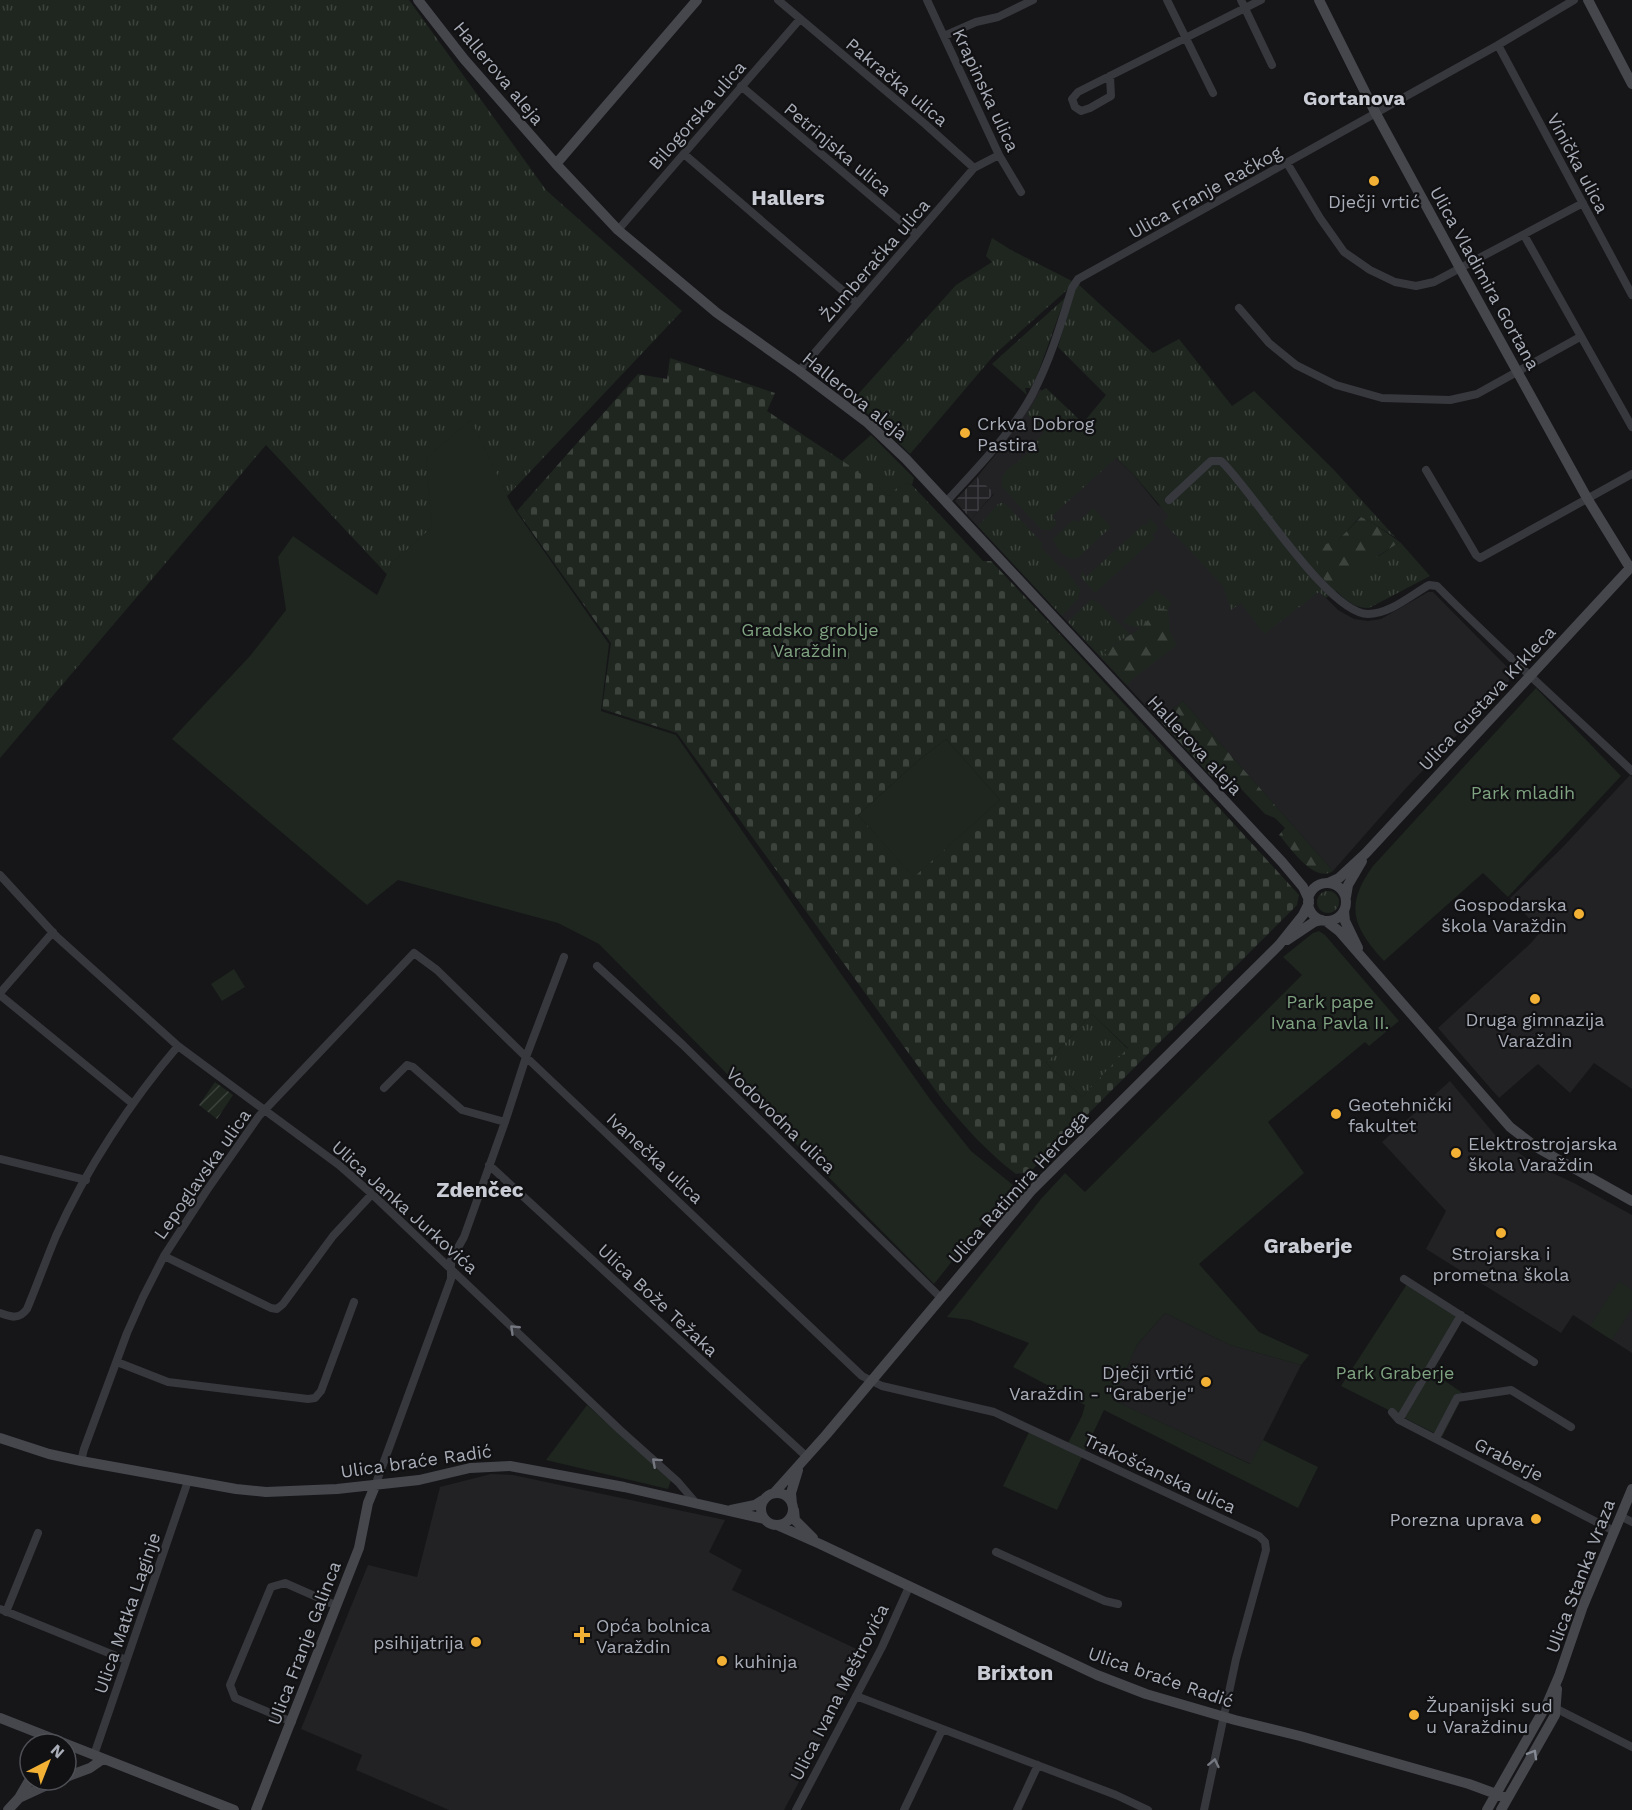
<svg xmlns="http://www.w3.org/2000/svg" width="1632" height="1810" font-family="'Work Sans',sans-serif">
<style>
.built{fill:#222225}
.industrial{fill:url(#industrial-grid)}
.grass{fill:url(#grass-tufts)}
.forest{fill:url(#forest-firs)}
.cemetery{fill:url(#cemetery-stones);fill-rule:evenodd}
.park{fill:#1e261f}
.garden{fill:url(#garden-furrows)}
.lines{fill:none;stroke-linecap:round;stroke-linejoin:round}
.street{stroke:#37383d;stroke-width:8}
.secondary{stroke:#45474d;stroke-width:10}
.oneway{stroke:#757881}
.oneway2{stroke:#858993}
.poi-dot{fill:#f2b134;stroke:#111113;stroke-width:2}
.labels{text-anchor:middle;dominant-baseline:central;stroke-width:4.5;stroke-linejoin:round;paint-order:stroke}
.street-label{font-size:18px;fill:#a8adb8;stroke:#111113}
.poi-label{font-size:18px;fill:#a8adb8;stroke:#111113;text-anchor:start}
.park-label{font-size:18px;fill:#7fa381;stroke:#111113}
.neighbourhood-label{font-size:20px;font-weight:bold;fill:#c9ccd4;stroke:#111113}
.quarter-label{font-size:21px;font-weight:bold;fill:#c9ccd4;stroke:#111113}
</style>
<defs>
<pattern id="industrial-grid" width="8" height="8" patternUnits="userSpaceOnUse" patternTransform="scale(1.5)"><rect width="8" height="8" fill="#222225"/><path d="M0 4h8M4 0v8" fill="none" stroke="#3f3f43"/></pattern>
<pattern id="grass-tufts" width="24" height="20" patternUnits="userSpaceOnUse" patternTransform="scale(1.5)"><rect width="24" height="20" fill="#1e261f"/><path d="M3 7l-1-3M5 7V3M7 7l1-3M15 17l-1-3M17 17v-4M19 17l1-3" fill="none" stroke="#3c433d"/></pattern>
<pattern id="forest-firs" width="22" height="20" patternUnits="userSpaceOnUse" patternTransform="scale(1.5)"><rect width="22" height="20" fill="#1e261f"/><path d="M5 1l3.5 6h-7zM16 11l3.5 6h-7z" fill="#3c433d"/></pattern>
<pattern id="cemetery-stones" width="16" height="16" patternUnits="userSpaceOnUse" patternTransform="scale(1.5)"><rect width="16" height="16" fill="#1e261f"/><path d="M2 7V4a2 2 0 0 1 4 0v3zM10 15v-3a2 2 0 0 1 4 0v3z" fill="#3c433d"/></pattern>
<pattern id="garden-furrows" width="10" height="10" patternUnits="userSpaceOnUse" patternTransform="scale(1.5)"><rect width="10" height="10" fill="#1e261f"/><path d="M-1 1l2-2M0 10L10 0M9 11l2-2" fill="none" stroke="#3c433d"/></pattern>
</defs>
<rect width="100%" height="100%" fill="#161618"/>
<path class="built" d="M 1040,389 L 1132,473 L 1158,505 L 1320,592 L 1338,610 L 1354,619 L 1368,621 L 1381,619 L 1428,592 L 1433,592 L 1508,668 L 1510,674 L 1509,681 L 1406,788 L 1333,871 L 1183,701 L 1159,720 L 971,519 L 994,494 L 977,477 L 1005,443 Z
M 1630,775 L 1632,777 L 1632,1089 L 1594,1063 L 1570,1093 L 1538,1064 L 1499,1098 L 1438,1028 L 1531,943 L 1541,931 L 1510,898 L 1561,849 Z
M 1450,1081 L 1496,1136 L 1535,1165 L 1574,1183 L 1632,1215 L 1632,1353 L 1573,1315 L 1561,1333 L 1426,1249 L 1446,1211 L 1382,1142 Z
M 1165,1313 L 1230,1345 L 1301,1365 L 1251,1464 L 1112,1400 L 1137,1345 Z
M 491,1474 L 513,1475 L 725,1520 L 709,1552 L 742,1570 L 732,1590 L 867,1654 L 784,1810 L 449,1810 L 356,1770 L 362,1755 L 301,1729 L 368,1565 L 417,1577 L 440,1487 Z"/>
<path class="industrial" d="M 977,477 L 994,493 L 971,519 L 955,501 Z"/>
<path class="grass" d="M 0,0 L 409,0 L 546,190 L 682,311 L 410,599 L 266,445 L 0,758 Z
M 992,238 L 1011,250 L 1072,281 L 1067,290 L 995,354 L 910,454 L 880,424 L 852,401 L 956,285 L 992,262 L 986,256 Z
M 1078,284 L 1153,353 L 1179,339 L 1232,406 L 1254,391 L 1334,470 L 1396,538 L 1373,523 L 1360,517 L 1338,540 L 1379,556 L 1400,542 L 1430,576 L 1369,608 C 1354,608 1347,601 1336,591 L 1326,598 L 1319,592 L 1264,634 L 1241,603 L 1231,610 L 1223,586 L 1163,522 L 1169,516 L 1132,473 L 1116,458 L 1052,516 L 1057,523 L 1051,530 L 1042,530 L 1002,487 L 1002,477 L 1007,470 L 1025,456 L 1044,432 L 1027,414 L 1041,391 L 1046,388 L 1083,423 L 1106,395 L 1058,347 L 1075,288 Z
M 1065,298 L 1037,376 L 1031,388 L 1025,388 L 1027,395 L 992,364 Z
M 871,435 L 914,478 L 912,485 C 902,480 896,490 889,496 L 842,461 Z
M 999,503 L 1004,503 L 1007,505 L 1043,544 L 1041,547 L 1061,568 L 1063,566 L 1080,589 L 1078,599 L 1062,616 L 978,526 Z
M 1093,508 L 1111,527 L 1078,558 C 1066,562 1057,548 1053,539 L 1073,520 L 1078,522 Z
M 1150,518 L 1157,526 L 1157,530 L 1152,535 L 1155,538 L 1095,593 L 1081,577 L 1081,573 L 1082,572 L 1086,577 L 1144,524 L 1146,526 Z
M 1157,590 L 1171,603 L 1168,610 L 1158,608 L 1142,627 L 1133,627 L 1122,622 Z
M 1092,600 L 1096,601 L 1130,634 L 1104,652 L 1121,672 L 1135,677 L 1127,685 L 1068,622 L 1088,602 Z
M1317 902a11 11 0 1 1 22 0a11 11 0 1 1-22 0Z
M 1092,1014 L 1128,1049 L 1082,1097 L 1046,1063 Z"/>
<path class="forest" d="M 1361,517 L 1373,523 L 1400,542 L 1378,556 L 1336,591 C 1319,577 1314,567 1320,546 L 1338,540 Z
M 1158,608 L 1168,610 L 1170,633 L 1177,645 L 1135,677 L 1121,672 L 1104,652 L 1142,627 Z
M 1183,701 L 1333,871 C 1314,884 1290,847 1279,835 L 1285,828 L 1275,818 L 1265,814 L 1224,771 L 1212,777 L 1159,720 Z"/>
<path class="cemetery" d="M 670,358 L 775,393 L 767,411 L 853,468 L 889,496 C 896,490 901,480 912,485 L 983,561 L 991,561 L 1058,632 L 1299,895 L 1297,905 L 1030,1172 L 1016,1174 C 988,1153 966,1128 944,1102 L 677,733 L 602,709 L 611,643 L 517,511 L 638,374 L 667,379 ZM 946,739 L 1000,800 L 914,876 L 858,815 L 919,760 ZM 1092,1014 L 1128,1048 L 1082,1097 L 1046,1063 Z"/>
<path class="park" d="M 471,420 L 511,504 L 609,644 L 601,711 L 676,735 L 839,971 L 932,1102 L 971,1151 L 1013,1185 L 934,1284 L 599,944 L 558,923 L 398,880 L 367,905 L 172,739 L 250,656 L 286,610 L 278,557 L 293,536 L 377,595 L 392,563 L 432,527 L 426,458 Z
M 1536,688 L 1621,776 L 1508,897 L 1483,873 L 1384,961 C 1353,927 1344,906 1373,866 Z
M 946,739 L 1000,800 L 914,877 L 858,815 L 919,760 Z
M 1319,931 L 1325,935 L 1399,1021 L 1369,1046 L 1365,1042 L 1268,1122 L 1304,1173 L 1199,1264 L 1259,1332 L 1309,1355 L 1301,1365 L 1230,1345 L 1165,1313 L 1137,1345 L 1113,1400 L 1250,1464 L 1263,1440 L 1318,1467 L 1298,1508 L 1104,1410 L 1057,1510 L 1003,1486 L 1030,1430 L 1066,1447 L 1082,1416 L 1085,1405 L 1013,1367 L 1029,1343 L 970,1320 L 947,1317 L 1041,1199 L 1065,1173 L 1085,1192 L 1302,975 L 1283,957 L 1313,933 Z
M 234,969 L 245,987 L 222,1001 L 211,984 Z
M 1619,1281 L 1632,1290 L 1632,1308 L 1612,1340 L 1590,1326 Z
M 1407,1284 L 1463,1319 L 1432,1372 L 1464,1394 L 1442,1437 L 1341,1386 Z
M 587,1405 L 671,1480 L 668,1489 L 546,1460 Z"/>
<path class="garden" d="M 215,1082 L 233,1095 L 217,1119 L 199,1105 Z"/>
<g class="lines">
<path class="street" d="M 778,0 L 925,124 L 974,168 L 999,155
M 927,0 L 999,155 L 1021,192
M 1167,0 L 1213,93
M 1241,0 L 1272,65
M 944,36 L 976,22 L 998,17 L 1033,0
M 1498,45 L 1632,295
M 1110,76 L 1111,96 L 1090,108 L 1081,111 L 1075,107 L 1072,99 L 1078,92 L 1261,0
M 741,86 L 916,234
M 684,154 L 857,303
M 1287,163 L 1320,218 L 1344,252 L 1370,270 L 1395,282 L 1416,286 L 1434,282 L 1583,203
M 618,230 L 800,19
M 1524,235 L 1632,427
M 1239,308 L 1269,343 L 1296,365 L 1336,385 L 1382,398 L 1450,400 L 1477,394 L 1580,337
M 799,371 L 974,168
M 1426,470 L 1476,555 L 1480,558 L 1632,474
M 1169,500 L 1211,461 L 1221,461 C 1252,490 1328,614 1368,614 C 1390,614 1411,595 1429,585 L 1437,586 C 1500,650 1567,709 1632,771
M 946,502 C 976,469 1010,435 1032,395 C 1050,361 1061,324 1072,288 L 1078,279 L 1498,45 L 1574,0
M 0,875 L 57,937 L 178,1046 L 339,1165 L 372,1194 L 620,1430 L 678,1482 L 696,1503
M 597,966 L 683,1045 L 941,1298
M 0,993 L 53,932
M 0,995 L 133,1104
M 384,1088 L 407,1065 L 413,1067 L 462,1110 L 505,1122
M 0,1159 L 86,1180
M 489,1165 L 807,1457
M 164,1256 L 271,1308 L 277,1309 L 283,1304 L 333,1236 L 372,1194
M 1404,1279 L 1534,1362
M 0,1313 C 11,1317 19,1320 27,1309 C 37,1285 46,1260 56,1236 C 85,1171 131,1101 178,1046
M 117,1362 L 168,1382 L 308,1399 L 315,1398 L 321,1391 L 354,1302
M 1392,1412 L 1399,1420 L 1614,1531
M 1399,1420 L 1461,1315
M 1436,1438 L 1457,1398 L 1511,1390 L 1571,1427
M 81,1461 L 84,1449 L 127,1333 L 143,1297 L 164,1256 L 207,1190 L 259,1116 L 414,953 L 437,970 L 526,1057 L 862,1376 L 882,1386 L 994,1412 L 1259,1536 L 1265,1542 L 1266,1550 L 1236,1659 L 1204,1810
M 375,1486 L 451,1279 L 451,1260 L 464,1237 L 505,1122 L 526,1057 L 564,957
M 1620,1516 L 1632,1522
M 996,1552 L 1105,1601 L 1118,1604
M 0,1609 L 126,1660
M 6,1612 L 38,1533
M 856,1696 L 1116,1795 L 1148,1810
M 1553,1707 L 1632,1747
M 292,1722 L 235,1698 L 230,1685 L 271,1587 L 285,1583 L 335,1605
M 94,1755 L 188,1481
M 796,1810 L 882,1647 L 909,1587
M 904,1810 L 942,1730
M 1017,1810 L 1038,1765"/>
<path class="secondary" d="M 418,0 L 464,59 L 556,164 L 618,230 L 717,313 L 799,371 L 868,423 L 906,459 L 1282,862 L 1303,887 L 1309,900
M 1319,0 L 1375,112 L 1460,268 L 1587,498 L 1630,568
M 1588,0 L 1632,84
M 556,164 L 697,0
M 1328,883 L 1339,878 L 1366,853 L 1632,566
M1308 902a19 19 0 1 1 38 0a19 19 0 1 1-38 0Z
M 1346,897 L 1348,885 L 1362,861
M 1344,911 L 1345,921 L 1358,948
M 1326,921 L 1339,931 L 1510,1127 L 1536,1147 L 1632,1201
M 1287,940 L 1314,922 L 1322,920
M 0,1438 L 49,1454 L 81,1461 L 236,1489 L 266,1492 L 337,1489 L 419,1480 L 470,1468 L 510,1466 L 624,1487 L 764,1519
M761 1509a16 16 0 1 1 32 0a16 16 0 1 1-32 0Z
M 774,1493 L 826,1435 L 1031,1191 L 1279,945 L 1303,915 L 1309,903
M 792,1504 L 791,1493 L 798,1470
M 731,1510 L 755,1505 L 763,1500
M 794,1510 L 795,1520 L 813,1538
M 777,1525 L 820,1544 L 1097,1675 L 1146,1694 L 1235,1720 L 1300,1736 L 1469,1784 L 1507,1798
M 0,1718 L 234,1810
M 66,1777 L 90,1768 L 103,1759
M 19,1798 L 58,1780
M 8,1810 L 19,1798 L 30,1779
M 256,1810 L 359,1548 L 368,1503 L 375,1486
M 1487,1810 L 1547,1704 L 1559,1676 L 1583,1606 L 1632,1489
M 1501,1810 L 1555,1715 L 1557,1689"/>
</g>
<defs><path id="oneway-chevron" d="M-2-3.5L2.5 0L-2 3.5" fill="none" stroke-width="1.6" stroke-linecap="round" stroke-linejoin="round" transform="scale(1.5)"/></defs>
<g class="oneway">
<use href="#oneway-chevron" transform="translate(514 1329) rotate(-136)"/>
<use href="#oneway-chevron" transform="translate(656 1462) rotate(-138)"/>
<use href="#oneway-chevron" transform="translate(1214 1763) rotate(-78)"/>
</g>
<use class="oneway2" href="#oneway-chevron" transform="translate(1533 1754) rotate(-60)"/>
<g class="poi-dot">
<circle cx="1374" cy="181" r="6"/>
<circle cx="965" cy="433" r="6"/>
<circle cx="1579" cy="914" r="6"/>
<circle cx="1535" cy="999" r="6"/>
<circle cx="1336" cy="1114" r="6"/>
<circle cx="1456" cy="1153" r="6"/>
<circle cx="1501" cy="1233" r="6"/>
<circle cx="1206" cy="1382" r="6"/>
<circle cx="1536" cy="1519" r="6"/>
<path d="M579 1626h6v6h6v6h-6v6h-6v-6h-6v-6h6z"/>
<circle cx="476" cy="1642" r="6"/>
<circle cx="722" cy="1661" r="6"/>
<circle cx="1414" cy="1715" r="6"/>
</g>
<g class="labels">
<g class="street-label">
<text transform="translate(499 73) rotate(50)">Hallerova aleja</text>
<text transform="translate(897 82) rotate(40)">Pakračka ulica</text>
<text transform="translate(986 90) rotate(65)">Krapinska ulica</text>
<text transform="translate(697 115) rotate(-49)">Bilogorska ulica</text>
<text transform="translate(838 149) rotate(40)">Petrinjska ulica</text>
<text transform="translate(1578 163) rotate(62)">Vinička ulica</text>
<text transform="translate(1205 192) rotate(-29)">Ulica Franje Račkog</text>
<text transform="translate(875 260) rotate(-49)">Žumberačka ulica</text>
<text transform="translate(1485 278) rotate(61)">Ulica Vladimira Gortana</text>
<text transform="translate(855 396) rotate(39)">Hallerova aleja</text>
<text transform="translate(1487 698) rotate(-47)">Ulica Gustava Krkleca</text>
<text transform="translate(1195 745) rotate(47)">Hallerova aleja</text>
<text transform="translate(781 1120) rotate(44)">Vodovodna ulica</text>
<text transform="translate(655 1158) rotate(43)">Ivanečka ulica</text>
<text transform="translate(202 1174) rotate(-55)">Lepoglavska ulica</text>
<text transform="translate(1018 1187) rotate(-48)">Ulica Ratimira Hercega</text>
<text transform="translate(405 1207) rotate(42)">Ulica Janka Jurkovića</text>
<text transform="translate(658 1300) rotate(43)">Ulica Bože Težaka</text>
<text transform="translate(1509 1459) rotate(27)">Graberje</text>
<text transform="translate(416 1461) rotate(-8)">Ulica braće Radić</text>
<text transform="translate(1160 1473) rotate(25)">Trakošćanska ulica</text>
<text transform="translate(1580 1576) rotate(-69)">Ulica Stanka Vraza</text>
<text transform="translate(127 1613) rotate(-71)">Ulica Matka Laginje</text>
<text transform="translate(304 1643) rotate(-69)">Ulica Franje Galinca</text>
<text transform="translate(1161 1677) rotate(19)">Ulica braće Radić</text>
<text transform="translate(839 1692) rotate(-63)">Ulica Ivana Meštrovića</text>
</g>
<g class="poi-label">
<text x="1374" y="201" text-anchor="middle">Dječji vrtić</text>
<text x="977" y="423">Crkva Dobrog<tspan x="977" dy="21">Pastira</tspan></text>
<text x="1567" y="904" text-anchor="end">Gospodarska<tspan x="1567" dy="21">škola Varaždin</tspan></text>
<text x="1535" y="1019" text-anchor="middle">Druga gimnazija<tspan x="1535" dy="21">Varaždin</tspan></text>
<text x="1348" y="1104">Geotehnički<tspan x="1348" dy="21">fakultet</tspan></text>
<text x="1468" y="1143">Elektrostrojarska<tspan x="1468" dy="21">škola Varaždin</tspan></text>
<text x="1501" y="1253" text-anchor="middle">Strojarska i<tspan x="1501" dy="21">prometna škola</tspan></text>
<text x="1194" y="1372" text-anchor="end">Dječji vrtić<tspan x="1194" dy="21">Varaždin - "Graberje"</tspan></text>
<text x="1524" y="1519" text-anchor="end">Porezna uprava</text>
<text x="596" y="1625">Opća bolnica<tspan x="596" dy="21">Varaždin</tspan></text>
<text x="464" y="1642" text-anchor="end">psihijatrija</text>
<text x="734" y="1661">kuhinja</text>
<text x="1426" y="1705">Županijski sud<tspan x="1426" dy="21">u Varaždinu</tspan></text>
</g>
<g class="park-label">
<text x="810" y="629">Gradsko groblje<tspan x="810" dy="21">Varaždin</tspan></text>
<text x="1523" y="792">Park mladih</text>
<text x="1330" y="1001">Park pape<tspan x="1330" dy="21">Ivana Pavla II.</tspan></text>
<text x="1395" y="1372">Park Graberje</text>
</g>
<g class="neighbourhood-label">
<text x="1354" y="98">Gortanova</text>
</g>
<g class="quarter-label">
<text x="788" y="197">Hallers</text>
<text x="480" y="1189">Zdenčec</text>
<text x="1308" y="1245">Graberje</text>
<text x="1015" y="1672">Brixton</text>
</g>
</g>
<g transform="translate(48 1762) rotate(42)"><circle r="28" fill="#111113" stroke="#4d4f55" stroke-width="1.5"/>
<path d="M0-4.5L10 22L0 15L-10 22Z" fill="#f2b134"/>
<text y="-9" font-size="16" font-weight="bold" text-anchor="middle" fill="#a8adb8">N</text>
</g>
</svg>
